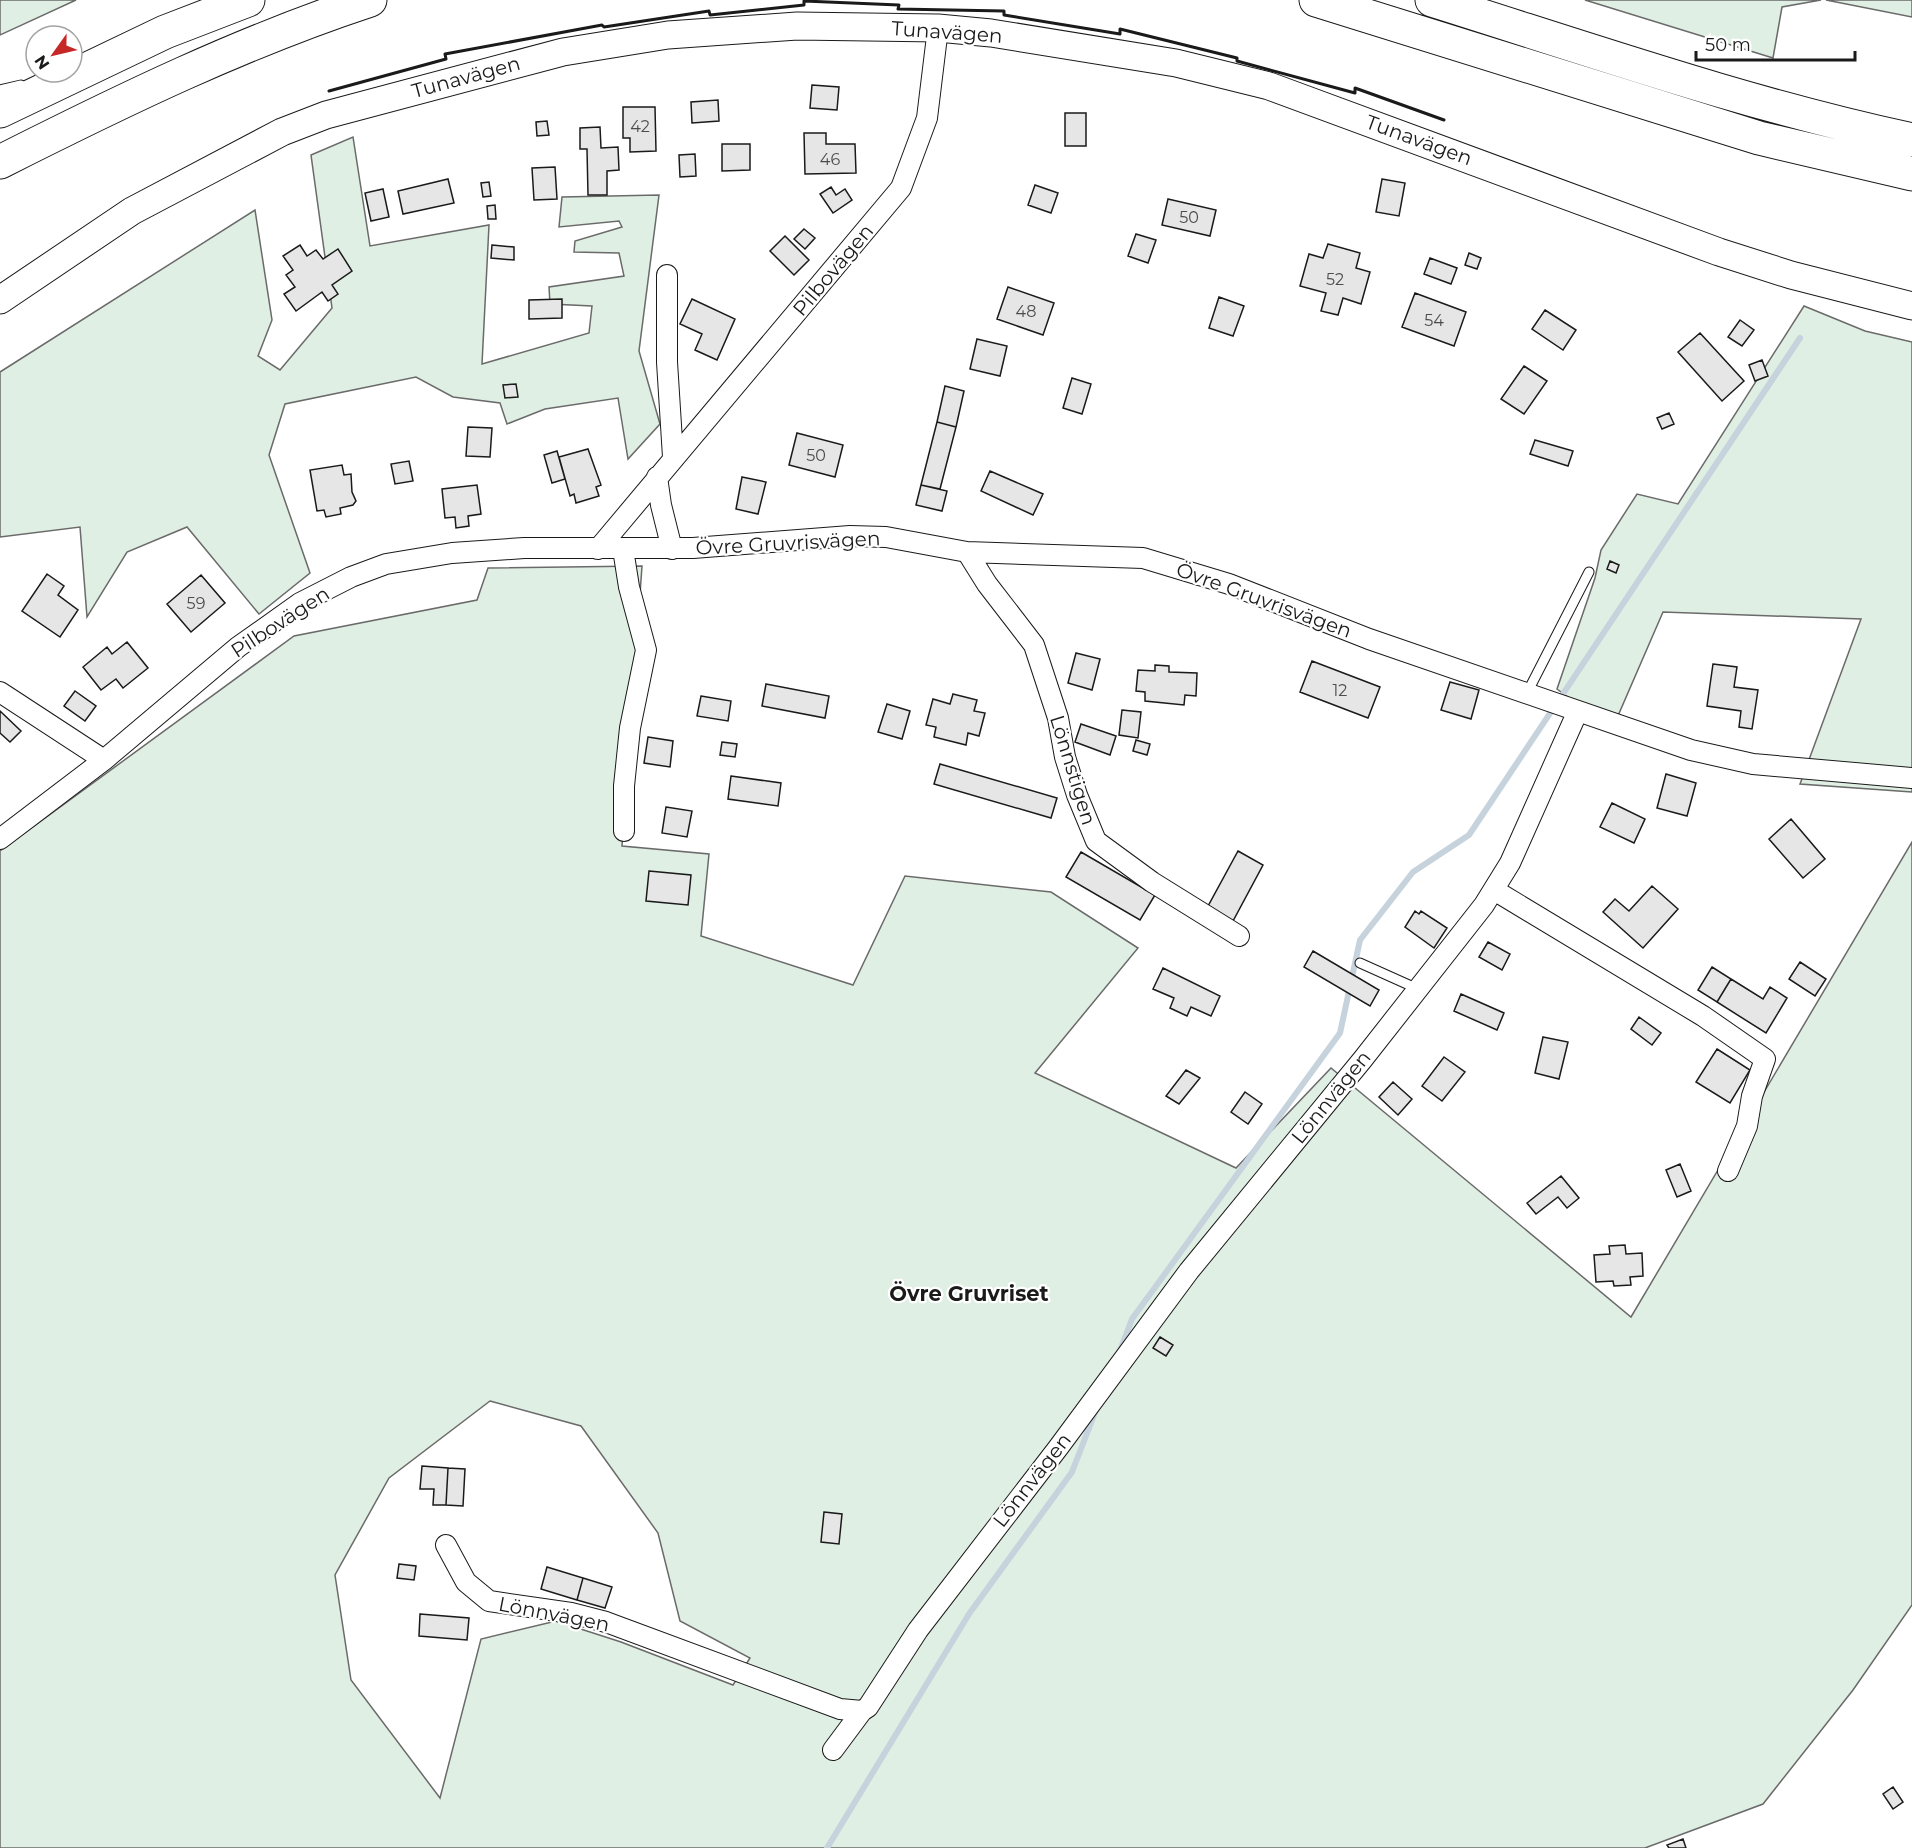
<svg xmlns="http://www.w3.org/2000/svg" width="1912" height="1848" font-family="Montserrat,sans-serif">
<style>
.green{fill:#e0efe3;stroke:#6a6a6a;stroke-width:1.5;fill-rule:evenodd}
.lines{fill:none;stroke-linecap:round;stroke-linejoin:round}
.stream{stroke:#c6d2dc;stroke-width:6}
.building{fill:#e6e6e6;stroke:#1a1a1a;stroke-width:1.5}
.lane-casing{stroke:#1a1a1a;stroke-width:11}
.street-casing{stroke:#1a1a1a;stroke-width:22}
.secondary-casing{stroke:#1a1a1a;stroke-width:29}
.highway-casing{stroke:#1a1a1a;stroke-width:35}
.lane{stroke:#fff;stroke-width:9}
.street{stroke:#fff;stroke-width:20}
.secondary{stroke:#fff;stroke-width:27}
.highway{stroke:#fff;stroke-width:33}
.wall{stroke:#1a1a1a;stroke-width:3}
.labels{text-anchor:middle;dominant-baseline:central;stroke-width:4.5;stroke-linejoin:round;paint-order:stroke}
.number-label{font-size:16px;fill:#4d4d4d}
.street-label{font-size:20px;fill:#1a1a1a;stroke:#fff}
.neighbourhood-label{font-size:21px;font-weight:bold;fill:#1a1a1a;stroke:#fff}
</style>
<rect width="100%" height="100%" fill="#fff"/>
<path class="green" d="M 0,0 L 76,0 L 0,35 Z
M 1585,0 L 1821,0 L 1782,7 L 1773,58 Z
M 1826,0 L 1912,0 L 1912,17 Z
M 353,137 L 370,246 L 489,225 L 482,364 L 589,333 L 592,306 L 550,304 L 549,287 L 624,276 L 619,253 L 574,252 L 575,241 L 622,227 L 619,221 L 559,227 L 562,197 L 659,195 L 639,351 L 660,424 L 628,459 L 618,398 L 545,409 L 507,424 L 500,403 L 453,397 L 416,377 L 285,404 L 269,455 L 310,573 L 259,614 L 187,527 L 127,552 L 87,617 L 80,527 L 0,537 L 0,372 L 255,210 L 272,320 L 258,356 L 280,370 L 332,308 L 311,155 Z
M 1804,306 L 1865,331 L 1912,342 L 1912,792 L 1800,784 L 1861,619 L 1663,612 L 1617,718 L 1583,708 L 1557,689 L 1595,578 L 1601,550 L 1637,494 L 1678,504 Z
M 642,566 L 622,846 L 709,854 L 701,936 L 853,985 L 905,876 L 1051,892 L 1138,948 L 1035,1073 L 1236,1168 L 1331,1068 L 1631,1317 L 1912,842 L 1912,1605 L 1853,1690 L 1763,1804 L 1645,1848 L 0,1848 L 0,851 L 294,636 L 477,600 L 488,568 ZM 490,1401 L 581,1426 L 658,1533 L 680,1621 L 750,1658 L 733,1685 L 621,1642 L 556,1621 L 481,1639 L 440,1798 L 351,1680 L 335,1575 L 389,1478 Z"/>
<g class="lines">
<path class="stream" d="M 1119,1353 L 1132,1319 L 1340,1033 L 1360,940 L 1413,872 L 1469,835 L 1800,338
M 827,1848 L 969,1614 L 1072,1472 L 1096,1410"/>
</g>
<path class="building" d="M 812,85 L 839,87 L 837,110 L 810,108 Z
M 718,100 L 719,121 L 692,123 L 691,102 Z
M 623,107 L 655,107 L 656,151 L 630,152 L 630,138 L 623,138 Z
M 1065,113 L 1086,113 L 1086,146 L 1065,146 Z
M 547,121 L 549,135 L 537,136 L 536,122 Z
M 600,127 L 601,148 L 618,147 L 619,170 L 607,171 L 607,195 L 588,195 L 587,149 L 580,149 L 580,128 Z
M 804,133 L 826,133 L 826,144 L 855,144 L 856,173 L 805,174 Z
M 722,144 L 750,144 L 750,170 L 722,171 Z
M 695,154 L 696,176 L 680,177 L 679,155 Z
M 555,167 L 557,199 L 534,200 L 532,168 Z
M 448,179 L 454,203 L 403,214 L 398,191 Z
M 1382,179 L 1405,183 L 1399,216 L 1376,212 Z
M 489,182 L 491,196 L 483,197 L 481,183 Z
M 1035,185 L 1058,193 L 1051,213 L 1028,205 Z
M 831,187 L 836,195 L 845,189 L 852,200 L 833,213 L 820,194 Z
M 383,189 L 389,217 L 371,221 L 365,193 Z
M 1168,199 L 1216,210 L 1210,236 L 1162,225 Z
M 495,205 L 496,219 L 488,219 L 487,206 Z
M 804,229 L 815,238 L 805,249 L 794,239 Z
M 1136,234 L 1156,240 L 1148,263 L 1128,256 Z
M 785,236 L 809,260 L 794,275 L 770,251 Z
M 1328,244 L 1360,253 L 1356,268 L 1370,272 L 1361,304 L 1343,298 L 1338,315 L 1321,311 L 1326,293 L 1300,286 L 1309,254 L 1323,258 Z
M 300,245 L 307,256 L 316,250 L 323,259 L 338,249 L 352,271 L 332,285 L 338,294 L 328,301 L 322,292 L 296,311 L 284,294 L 295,287 L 286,275 L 293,270 L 283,256 Z
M 492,245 L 514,247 L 514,260 L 491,258 Z
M 1469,253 L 1481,258 L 1477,269 L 1465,265 Z
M 1430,258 L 1457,268 L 1451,284 L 1424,274 Z
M 1008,287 L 1054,303 L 1043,335 L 997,319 Z
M 1415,293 L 1466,312 L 1454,346 L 1402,327 Z
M 1219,297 L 1244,306 L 1233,336 L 1209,328 Z
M 562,299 L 562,318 L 529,319 L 529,300 Z
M 692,299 L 735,319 L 717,360 L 695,350 L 702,334 L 680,324 Z
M 1545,310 L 1576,330 L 1563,350 L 1532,329 Z
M 1740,320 L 1754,330 L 1742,346 L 1728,337 Z
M 1700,333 L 1744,381 L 1722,401 L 1678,352 Z
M 977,339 L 1007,346 L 1000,376 L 970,369 Z
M 1762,360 L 1768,376 L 1755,381 L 1749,365 Z
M 1524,366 L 1547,381 L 1524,414 L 1501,399 Z
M 1072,378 L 1091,384 L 1082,414 L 1063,408 Z
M 516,384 L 518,397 L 505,398 L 503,385 Z
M 945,386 L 964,391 L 956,427 L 937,422 Z
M 1669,413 L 1674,424 L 1662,429 L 1657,418 Z
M 937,422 L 956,427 L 940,489 L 921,485 Z
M 468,427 L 492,428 L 490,457 L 466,456 Z
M 797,433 L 843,445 L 835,477 L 789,465 Z
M 1535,440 L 1573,451 L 1568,466 L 1530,454 Z
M 588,449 L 601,485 L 596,487 L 599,496 L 576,503 L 574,494 L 570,496 L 559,457 Z
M 557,451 L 565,479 L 552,483 L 544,455 Z
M 409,461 L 413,481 L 395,484 L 391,464 Z
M 342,465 L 344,475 L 351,474 L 352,492 L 356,501 L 353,505 L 340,508 L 341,514 L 326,517 L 324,510 L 317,511 L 310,470 Z
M 990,471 L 1043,494 L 1033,515 L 981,491 Z
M 742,477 L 766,482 L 758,514 L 736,509 Z
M 477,485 L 481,514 L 468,516 L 469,526 L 456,528 L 455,517 L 445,518 L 442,489 Z
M 921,485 L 947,491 L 942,511 L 916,505 Z
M 1610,561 L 1619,565 L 1616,573 L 1607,569 Z
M 47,574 L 64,586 L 58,595 L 78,610 L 60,637 L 22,611 Z
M 201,575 L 225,603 L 191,632 L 167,604 Z
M 127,642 L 148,668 L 123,688 L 116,679 L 101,690 L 83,667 L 107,647 L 112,654 Z
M 1076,653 L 1100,659 L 1092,690 L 1068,683 Z
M 1312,661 L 1380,687 L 1368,718 L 1300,692 Z
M 1713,664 L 1737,667 L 1734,687 L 1758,690 L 1752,729 L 1739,727 L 1741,711 L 1707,706 Z
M 1155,665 L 1169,666 L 1169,672 L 1197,673 L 1196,696 L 1185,695 L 1184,705 L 1145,701 L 1145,692 L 1136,691 L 1138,670 L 1155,671 Z
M 1450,682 L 1479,690 L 1471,719 L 1441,710 Z
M 766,684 L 829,696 L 825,718 L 762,706 Z
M 75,691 L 96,706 L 85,721 L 64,706 Z
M 953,694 L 977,700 L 974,711 L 985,713 L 979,736 L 968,733 L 966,745 L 934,737 L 936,727 L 926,725 L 933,699 L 950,704 Z
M 701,696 L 731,701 L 728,721 L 697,716 Z
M 887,704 L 910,711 L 902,739 L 878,732 Z
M 1122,710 L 1141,712 L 1138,738 L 1119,735 Z
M 0,711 L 21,731 L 10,742 L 0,733 Z
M 1081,724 L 1116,736 L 1110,755 L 1075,742 Z
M 648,737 L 673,741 L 670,767 L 644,763 Z
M 1136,740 L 1150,744 L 1147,755 L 1133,751 Z
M 722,742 L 737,744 L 735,757 L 720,755 Z
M 940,764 L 1057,798 L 1051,818 L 934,784 Z
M 1666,774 L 1696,783 L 1687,816 L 1657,808 Z
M 731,776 L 781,783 L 778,806 L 728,799 Z
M 1612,803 L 1645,819 L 1634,843 L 1600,827 Z
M 666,807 L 692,811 L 687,837 L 662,833 Z
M 1791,819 L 1825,859 L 1803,878 L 1769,839 Z
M 1238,851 L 1263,865 L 1233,921 L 1207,908 Z
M 1081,852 L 1155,895 L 1140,920 L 1066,877 Z
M 649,871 L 691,875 L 688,905 L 646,901 Z
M 1652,886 L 1678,909 L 1643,948 L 1603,912 L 1615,899 L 1629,911 Z
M 1415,911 L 1419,914 L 1421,911 L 1447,928 L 1434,948 L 1405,927 Z
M 1488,942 L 1510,954 L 1502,970 L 1479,957 Z
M 1313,951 L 1379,990 L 1370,1006 L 1304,967 Z
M 1800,962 L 1826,979 L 1815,996 L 1789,979 Z
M 1712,967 L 1731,979 L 1717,1002 L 1698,990 Z
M 1163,968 L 1220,996 L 1211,1016 L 1191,1007 L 1187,1016 L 1170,1008 L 1174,998 L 1153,989 Z
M 1731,979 L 1763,999 L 1770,987 L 1787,998 L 1766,1033 L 1717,1002 Z
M 1461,994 L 1504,1013 L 1497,1030 L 1454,1011 Z
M 1639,1017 L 1661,1033 L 1652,1045 L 1631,1029 Z
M 1543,1037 L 1568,1042 L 1559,1079 L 1535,1073 Z
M 1717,1049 L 1750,1070 L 1730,1103 L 1696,1082 Z
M 1444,1057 L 1465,1072 L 1442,1101 L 1422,1086 Z
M 1186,1070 L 1200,1078 L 1179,1104 L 1166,1096 Z
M 1393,1082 L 1412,1099 L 1398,1115 L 1379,1097 Z
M 1245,1092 L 1262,1104 L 1248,1124 L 1231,1112 Z
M 1680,1164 L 1691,1191 L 1677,1197 L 1666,1170 Z
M 1561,1176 L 1579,1198 L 1567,1208 L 1558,1197 L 1536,1214 L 1527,1203 Z
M 1625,1245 L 1626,1254 L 1642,1253 L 1643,1276 L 1630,1277 L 1631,1285 L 1614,1286 L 1613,1281 L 1596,1282 L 1594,1255 L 1610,1254 L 1609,1246 Z
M 1160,1337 L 1173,1345 L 1166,1356 L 1153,1348 Z
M 422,1466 L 448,1468 L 446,1505 L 433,1505 L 434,1489 L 420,1489 Z
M 448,1468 L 465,1469 L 463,1506 L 446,1505 Z
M 824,1512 L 842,1514 L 839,1544 L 821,1542 Z
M 399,1564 L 416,1566 L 414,1580 L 397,1578 Z
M 547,1567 L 583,1578 L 577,1600 L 541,1589 Z
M 583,1578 L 612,1587 L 605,1608 L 577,1600 Z
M 420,1614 L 469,1618 L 467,1640 L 419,1636 Z
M 1893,1787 L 1903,1802 L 1893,1809 L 1883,1794 Z
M 1683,1839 L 1686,1848 L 1669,1848 L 1667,1845 Z"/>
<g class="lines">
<defs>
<path id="lane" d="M 0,90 L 21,85
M 1526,695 L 1589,572
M 1360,963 L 1418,989"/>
<path id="street" d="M 667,275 L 667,362 L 673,457
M 657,477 L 661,505 L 672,549
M 598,549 L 901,188 L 927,118 L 938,28
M 623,549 L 629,587 L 646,650 L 630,728 L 624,786 L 624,831
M 967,552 L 987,584 L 1034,645 L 1058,718 L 1065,757 L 1077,795 L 1096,841 L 1152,882 L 1239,936
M 0,692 L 104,760
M 0,839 L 104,760 L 238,647 L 300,603 L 351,577 L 386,564 L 452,553 L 524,548 L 693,548 L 850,536 L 886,537 L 967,552 L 1143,558 L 1229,584 L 1369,639 L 1691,750 L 1753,764 L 1912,778
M 1494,890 L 1703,1016 L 1765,1059 L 1752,1096 L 1747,1126 L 1728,1171
M 446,1545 L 466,1582 L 489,1601 L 571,1613 L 606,1622 L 840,1709 L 862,1711 L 868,1707 L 918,1630 L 1058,1448 L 1189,1271 L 1363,1059 L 1484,905 L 1510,863 L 1577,713
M 833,1750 L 862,1711"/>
<path id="secondary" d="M 0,300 L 132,211 L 282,132 L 326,115 L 563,52 L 668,35 L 797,26 L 938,28 L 991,33 L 1176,63 L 1269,86 L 1719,252 L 1791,275 L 1912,306"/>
<path id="highway" d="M 1316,0 L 1759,138 L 1912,174
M 1432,0 C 1591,50 1749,105 1912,140
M 0,111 L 165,32 L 248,0
M 0,162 C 121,101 242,42 370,0"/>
</defs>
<use href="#lane" class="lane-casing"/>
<use href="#street" class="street-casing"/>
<use href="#secondary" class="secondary-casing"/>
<use href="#highway" class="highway-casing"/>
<use href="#lane" class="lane"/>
<use href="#street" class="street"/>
<use href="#secondary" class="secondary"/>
<use href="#highway" class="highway"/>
<path class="wall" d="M 329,91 L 446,59 L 445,54 L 602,25 L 604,27 L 709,11 L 710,15 L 804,5 L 804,1 L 899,5 L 898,9 L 1004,11 L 1004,15 L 1120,34 L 1120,29 L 1237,58 L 1237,61 L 1355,93 L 1355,88 L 1444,120"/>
</g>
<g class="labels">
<g class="number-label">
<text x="640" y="126">42</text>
<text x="830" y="159">46</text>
<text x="1189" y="217">50</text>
<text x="1335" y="279">52</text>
<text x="1026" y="311">48</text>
<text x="1434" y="320">54</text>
<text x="816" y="455">50</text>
<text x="196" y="603">59</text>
<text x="1340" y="690">12</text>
</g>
<g class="street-label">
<text transform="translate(947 32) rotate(4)">Tunavägen</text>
<text transform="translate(466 77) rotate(-15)">Tunavägen</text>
<text transform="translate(1419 140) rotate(20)">Tunavägen</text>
<text transform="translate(833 270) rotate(-50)">Pilbovägen</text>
<text transform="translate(788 543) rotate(-3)">Övre Gruvrisvägen</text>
<text transform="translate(1264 600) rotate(20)">Övre Gruvrisvägen</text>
<text transform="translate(280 622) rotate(-33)">Pilbovägen</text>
<text transform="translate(1073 770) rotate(73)">Lönnstigen</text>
<text transform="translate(1331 1097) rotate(-51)">Lönnvägen</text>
<text transform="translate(1032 1480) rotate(-52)">Lönnvägen</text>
<text transform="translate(554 1614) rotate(11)">Lönnvägen</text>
</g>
<g class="neighbourhood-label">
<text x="969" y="1293">Övre Gruvriset</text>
</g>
</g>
<g transform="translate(54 54) rotate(236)"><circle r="28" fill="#ffffff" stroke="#a3a3a3" stroke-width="1.5"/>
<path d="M0-4.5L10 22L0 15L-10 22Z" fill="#c62828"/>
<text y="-9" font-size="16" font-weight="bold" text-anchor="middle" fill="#1a1a1a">N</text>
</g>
<path d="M1696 51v9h159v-9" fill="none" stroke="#1a1a1a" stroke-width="3"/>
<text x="1705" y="51" font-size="18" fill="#1a1a1a" stroke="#ffffff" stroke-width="4.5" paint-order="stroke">50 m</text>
</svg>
